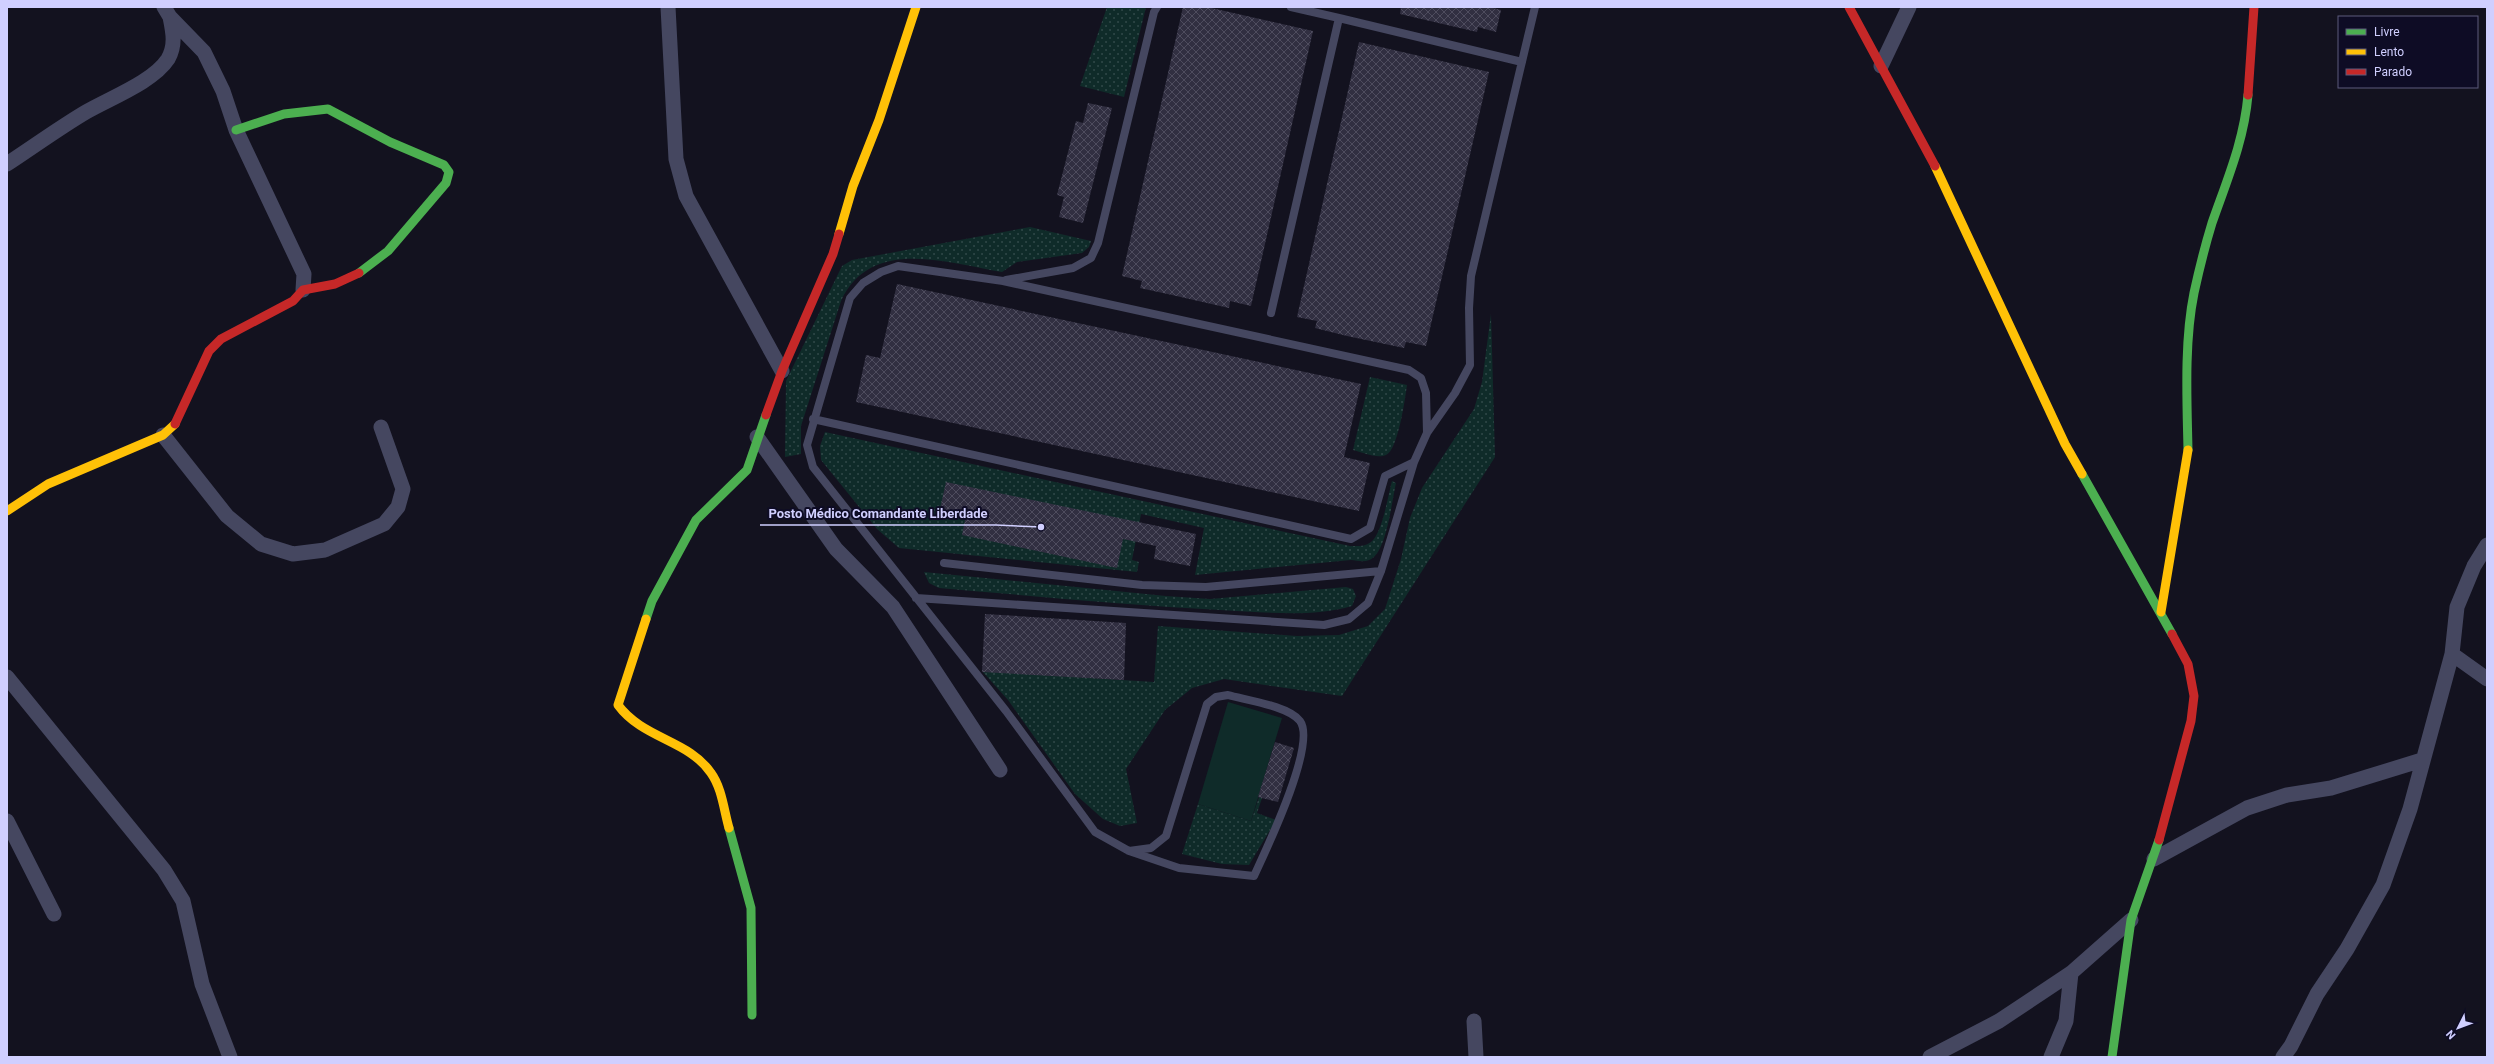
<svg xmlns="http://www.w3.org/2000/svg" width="2494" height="1064" font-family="Roboto,sans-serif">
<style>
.garden{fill:url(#garden-dots)}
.pitch{fill:#0f2b29}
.building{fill:url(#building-cross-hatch)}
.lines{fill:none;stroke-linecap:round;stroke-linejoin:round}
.lane{stroke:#454760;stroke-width:8}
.street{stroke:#454760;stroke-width:15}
.fast{stroke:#4caf50;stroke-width:9}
.slow{stroke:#ffc107;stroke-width:9}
.jam{stroke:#c62828;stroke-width:9}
.leader{fill:none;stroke:#d0cfff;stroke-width:1.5}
.callout-dot{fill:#d0cfff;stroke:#0e0c25;stroke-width:1.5}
.callout-label{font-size:13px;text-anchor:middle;font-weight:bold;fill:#d0cfff;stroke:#0e0c25;stroke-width:4;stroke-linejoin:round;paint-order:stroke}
</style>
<defs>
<pattern id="garden-dots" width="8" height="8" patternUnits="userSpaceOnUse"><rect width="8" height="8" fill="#0f2b29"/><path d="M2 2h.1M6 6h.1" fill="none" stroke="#314949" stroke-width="1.8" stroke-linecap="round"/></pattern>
<pattern id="building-cross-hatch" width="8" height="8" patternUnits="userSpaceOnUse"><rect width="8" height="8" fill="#312f41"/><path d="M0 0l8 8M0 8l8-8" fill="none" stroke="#4e4c5e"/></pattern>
</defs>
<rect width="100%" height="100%" fill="#13121f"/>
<path class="garden" d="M 1107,7 L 1146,7 L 1124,97 L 1080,86 Z
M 1030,227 L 1091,241 L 1089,247 L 1082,253 L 1017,262 L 1002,272 C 947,263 871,236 841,301 L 801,426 L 801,454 L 785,457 L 786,381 L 842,266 L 852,260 Z
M 1491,314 L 1495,457 L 1342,696 L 1224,679 L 1192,688 L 1165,710 L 1126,769 L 1137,823 L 1120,826 L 1103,819 L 1075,794 L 1008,700 L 982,671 L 1154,682 L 1158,626 L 1297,636 L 1339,635 L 1368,626 L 1385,609 L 1401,559 L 1410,518 L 1422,488 L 1474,409 L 1482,382 Z
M 1370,377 L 1407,385 C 1405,399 1398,450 1386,455 C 1377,459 1362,452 1353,450 Z
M 825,432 L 1350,546 C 1357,546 1364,547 1371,542 C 1382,534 1388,496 1392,481 L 1396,483 C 1392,501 1387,545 1374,557 C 1368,563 1359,561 1351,560 L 1195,575 L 1204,528 L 1141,514 L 1132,560 L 1139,562 L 1137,572 L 899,548 L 877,529 L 821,460 L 820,446 Z
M 924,572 L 1166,596 L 1210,599 L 1346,587 L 1353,589 L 1356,596 L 1352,606 C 1310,618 1264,612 1220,610 C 1126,605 1033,596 939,588 L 929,583 Z
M 1259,797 L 1262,798 L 1257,813 L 1276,820 L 1249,865 L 1222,864 L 1182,854 L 1198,804 L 1251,821 Z"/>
<path class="pitch" d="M 1228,702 L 1282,718 L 1251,821 L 1198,804 Z"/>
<path class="building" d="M 1183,7 L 1207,7 L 1313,31 L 1251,306 L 1230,301 L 1229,308 L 1172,295 L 1140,288 L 1142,281 L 1122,276 Z
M 1401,7 L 1489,7 L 1501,10 L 1496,32 L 1478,27 L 1477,32 L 1400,14 Z
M 1359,42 L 1489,72 L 1426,346 L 1406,342 L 1404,348 L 1347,336 L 1315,328 L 1317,321 L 1297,317 Z
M 1088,103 L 1112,108 L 1083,223 L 1059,217 L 1064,197 L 1057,195 L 1076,121 L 1083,123 Z
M 897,284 L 1361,384 L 1344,457 L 1370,463 L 1359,511 L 856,402 L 866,355 L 880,358 Z
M 946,482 L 1196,534 L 1190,566 L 1154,559 L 1156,546 L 1123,539 L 1117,568 L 962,535 L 966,515 L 940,509 Z
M 985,614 L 1126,623 L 1124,680 L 982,672 Z
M 1275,742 L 1294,748 L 1278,802 L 1258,797 Z"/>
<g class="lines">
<path class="lane" d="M 1339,18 L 1522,62
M 1006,280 L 1073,268 L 1091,258 L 1098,243 L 1154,12 L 1157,7
M 1271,313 L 1339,18 L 1291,7
M 813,419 L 1351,539 L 1370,528 L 1385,476 L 1414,462
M 944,563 L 1142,585 L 1206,587 L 1381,571
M 916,598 L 1324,625 L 1349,619 L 1368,603 L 1381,571 L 1414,462 L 1427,433 L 1455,393 L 1470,365 L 1469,308 L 1471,276 L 1535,7
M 1228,695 C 1246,700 1289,706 1300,721 C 1317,744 1266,850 1254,876 L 1179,868 L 1129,851 L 1151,848 L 1166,836 L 1207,704 L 1216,697 Z
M 1129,851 L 1095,832 L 1006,711 L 813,467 L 807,445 L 850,298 L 863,283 L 881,272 L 898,266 L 1003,281 L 1409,370 L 1421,378 L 1426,393 L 1427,433"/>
<path class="street" d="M 164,7 L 170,17 L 204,52 L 223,91 L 236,130 L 304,274 L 303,290
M 668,7 L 676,159 L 686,196 L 782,371
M 1881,66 L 1909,7
M 7,164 C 33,147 59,128 86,112 C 110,98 153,82 168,59 C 176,45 173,32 170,17
M 163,435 L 227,516 L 261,544 L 293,554 L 325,550 L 384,524 L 398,507 L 403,489 L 381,427
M 757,437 L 836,549 L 893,607 L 1000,770
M 2452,654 L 2487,679
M 7,677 L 164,870 L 183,901 L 202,984 L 230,1057
M 7,821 L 54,914
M 2154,859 L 2247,808 L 2287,795 L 2331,788 L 2422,760
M 1474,1021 L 1476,1057
M 1930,1057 L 1999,1021 L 2071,973 L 2131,920
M 2051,1057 L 2066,1021 L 2071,973
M 2283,1057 L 2291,1046 L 2317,994 L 2347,949 L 2383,885 L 2410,809 L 2452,654 L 2457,607 L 2474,566 L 2487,545"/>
<path class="fast" d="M 236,130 L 284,114 L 328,109 L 390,142 L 444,165 L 449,172 L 446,183 L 388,251 L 359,273
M 2188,450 C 2187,401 2184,342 2194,293 C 2199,270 2205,246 2212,223 C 2227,180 2244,141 2248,95
M 2082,474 L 2172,634
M 646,619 L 652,601 L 696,520 L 747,470 L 766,415
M 729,828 L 751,908 L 752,1015
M 2112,1057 L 2131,920 L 2159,840"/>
<path class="slow" d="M 1935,166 L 2065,444 L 2082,474
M 839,234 L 853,186 L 879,120 L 916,7
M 7,511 L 48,484 L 163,435 L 175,424
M 2161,612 L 2188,450
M 646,619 L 618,705 C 643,739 689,740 711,773 C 722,788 724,811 729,828"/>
<path class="jam" d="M 1849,7 L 1935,166
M 2248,95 L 2254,7
M 766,415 L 782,371 L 833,254 L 839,234
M 175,424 L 209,351 L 221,339 L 293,301 L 303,290 L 335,284 L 359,273
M 2159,840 L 2191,721 L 2194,696 L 2188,664 L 2172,634"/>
</g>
<path class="leader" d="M1041 527L996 525H760"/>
<circle class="callout-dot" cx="1041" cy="527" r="4"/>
<g class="callout-label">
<text x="878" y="518">Posto Médico Comandante Liberdade</text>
</g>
<rect width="2494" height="1064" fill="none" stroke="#d0cfff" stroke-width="16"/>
<rect x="2338" y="16" width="140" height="72" fill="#0e0c25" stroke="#5c5a7c"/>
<rect x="2346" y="29" width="20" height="6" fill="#4caf50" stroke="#5c5a7c"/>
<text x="2374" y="36" font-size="12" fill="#d0cfff">Livre</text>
<rect x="2346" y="49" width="20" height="6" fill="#ffc107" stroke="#5c5a7c"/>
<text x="2374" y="56" font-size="12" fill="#d0cfff">Lento</text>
<rect x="2346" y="69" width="20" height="6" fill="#c62828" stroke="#5c5a7c"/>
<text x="2374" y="76" font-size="12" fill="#d0cfff">Parado</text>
<g transform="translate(2458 1028) rotate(228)" stroke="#0e0c25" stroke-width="3" paint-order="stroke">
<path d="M0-3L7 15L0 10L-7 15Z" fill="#d0cfff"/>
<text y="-6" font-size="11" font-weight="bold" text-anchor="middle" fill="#d0cfff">N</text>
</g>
</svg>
